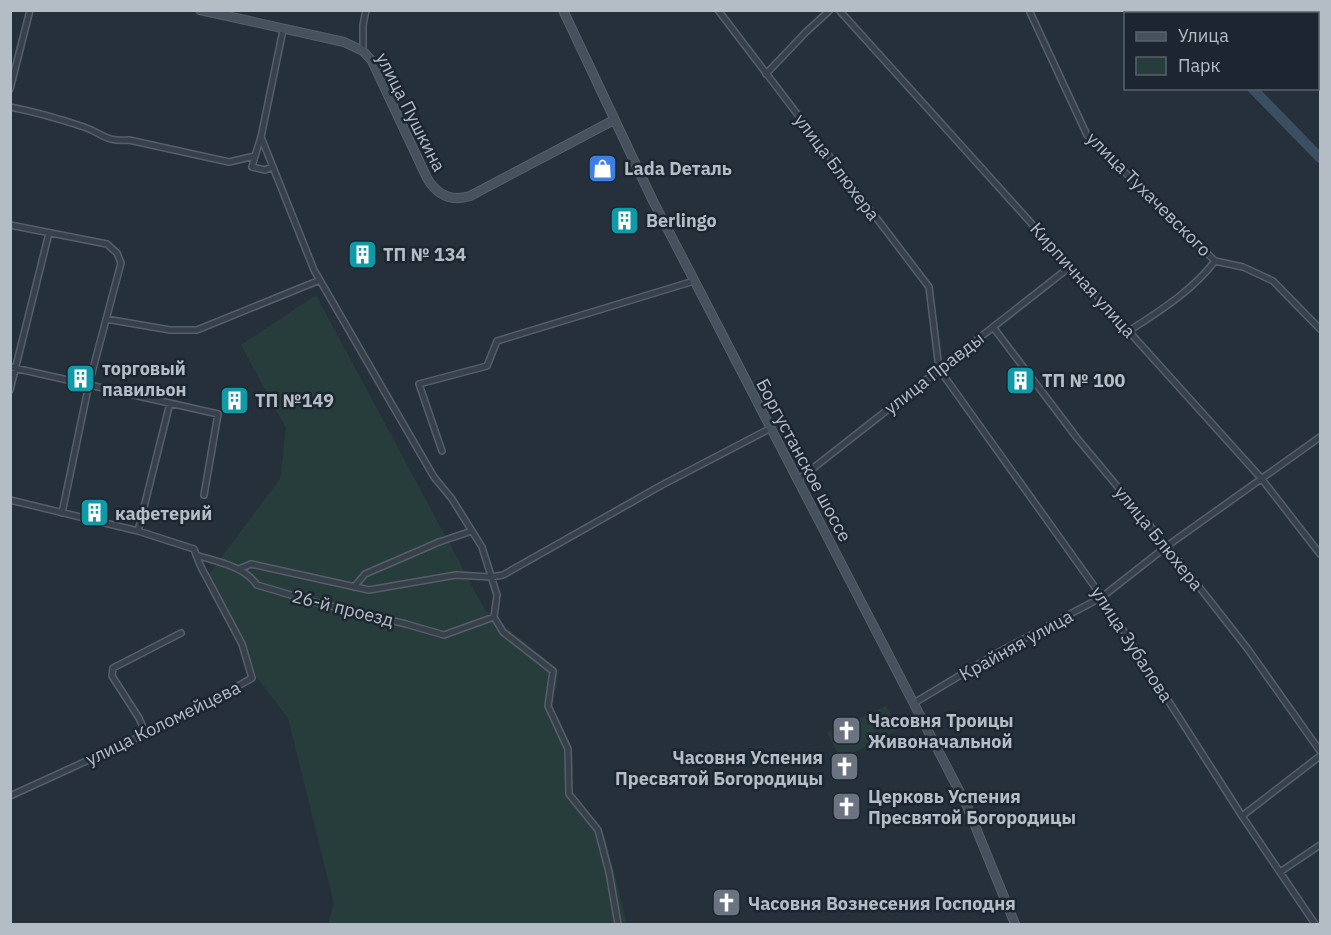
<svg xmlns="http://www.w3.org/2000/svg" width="1331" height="935" font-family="'IBM Plex Sans',sans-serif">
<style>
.green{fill:#273d3c}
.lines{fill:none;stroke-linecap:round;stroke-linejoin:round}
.river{stroke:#3b4f62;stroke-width:10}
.street-casing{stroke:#565f69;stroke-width:8}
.secondary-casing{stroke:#565f69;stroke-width:10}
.street{stroke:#38414b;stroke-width:5}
.secondary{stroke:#46515d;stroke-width:8}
.labels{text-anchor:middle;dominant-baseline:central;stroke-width:5;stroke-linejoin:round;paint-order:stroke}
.street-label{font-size:18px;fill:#b4bcc6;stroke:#1d2630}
.poi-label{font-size:18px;font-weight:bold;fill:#b4bcc6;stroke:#1d2630;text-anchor:start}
</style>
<rect width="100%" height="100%" fill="#25303a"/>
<path class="green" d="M 316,295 L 485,610 L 559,670 L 552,711 L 569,740 L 571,792 L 605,836 L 627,924 L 328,924 L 334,904 L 288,718 L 255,675 L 244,641 L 209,574 L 280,479 L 286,428 L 241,345 Z
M 886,706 L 898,730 L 841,759 L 827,733 Z"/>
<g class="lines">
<path class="river" d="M 1193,10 L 1195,14
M 1252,88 L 1320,158"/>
<defs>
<path id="street" d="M 718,10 L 929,287 L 939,369 L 1102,597 L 1242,816 L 1315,924
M 839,10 L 1261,478 L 1320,554
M 1029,10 L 1087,135 L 1215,261 L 1243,267 L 1273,281 L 1320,329
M 1319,10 L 1320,12
M 363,51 L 363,25 L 366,10
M 766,74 L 806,32 L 830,10
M 10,89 L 30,10
M 10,107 C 36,112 60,119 84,127 C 104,134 105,142 129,140 L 229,162 L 255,156 L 261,137 L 283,30
M 261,137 L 314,270 L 434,477 L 452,499 L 482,547 L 497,595 L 494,617 L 503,632 L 553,671 L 548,706 L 568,749 L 569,794 L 598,830 L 609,872 L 618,924
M 255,156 L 252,167 L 265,170 L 272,167
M 10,225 L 107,244 L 117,253 L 121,263 L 89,384 L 62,513
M 106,319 L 170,330 L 197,330 L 320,280
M 993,327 L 1077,438 L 1167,546 L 1247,648 L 1320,751
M 1129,331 C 1161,310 1192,291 1215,261
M 10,367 L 218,414 L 204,495
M 10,390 L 49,233
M 442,451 L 419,384 L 487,366 L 497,341 L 694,281
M 798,480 L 1071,266
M 10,500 L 138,531 L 194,549 L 200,565 L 242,644 L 252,678 L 189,714 L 10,796
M 138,531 L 170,403
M 196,555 C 217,562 244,566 257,585 L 318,603 L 406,624 L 444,635 L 494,617
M 239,569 L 251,564 L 369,590 L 456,575 L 491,577 L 503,575 L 662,485 L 771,428
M 354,587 L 365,574 L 439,542 L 472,531
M 914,703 L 999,652 L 1102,597 L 1167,546 L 1320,437
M 146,734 L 139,718 L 112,676 L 113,668 L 181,633
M 1242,816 L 1320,756
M 1280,872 L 1320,845"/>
<path id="secondary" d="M 200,10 L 344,42 L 363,51 L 372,61 L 427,178 C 437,195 451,202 470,196 L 614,120
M 563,10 L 653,201 L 967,806 L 1015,924"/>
</defs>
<use href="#street" class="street-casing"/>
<use href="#secondary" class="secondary-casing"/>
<use href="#street" class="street"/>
<use href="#secondary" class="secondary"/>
</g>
<defs>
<symbol id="shop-square" viewBox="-11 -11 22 22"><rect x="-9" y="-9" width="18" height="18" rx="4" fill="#3f7fe0" stroke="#1d2630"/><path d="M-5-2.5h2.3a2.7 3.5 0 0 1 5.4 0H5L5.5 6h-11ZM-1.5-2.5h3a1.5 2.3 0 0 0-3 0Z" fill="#fff"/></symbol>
<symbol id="building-square" viewBox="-11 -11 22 22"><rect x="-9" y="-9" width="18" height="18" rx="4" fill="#0f9aa8" stroke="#1d2630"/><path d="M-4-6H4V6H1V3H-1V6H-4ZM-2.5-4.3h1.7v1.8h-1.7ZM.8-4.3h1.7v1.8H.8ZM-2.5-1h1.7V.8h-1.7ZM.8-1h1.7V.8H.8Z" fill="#fff"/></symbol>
<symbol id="church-square" viewBox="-11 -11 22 22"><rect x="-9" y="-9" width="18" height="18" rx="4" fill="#6b7280" stroke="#1d2630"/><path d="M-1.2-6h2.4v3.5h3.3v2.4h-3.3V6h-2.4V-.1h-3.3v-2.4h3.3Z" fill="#fff"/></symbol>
</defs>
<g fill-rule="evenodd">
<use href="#shop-square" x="586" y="152" width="33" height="33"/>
<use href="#building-square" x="608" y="204" width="33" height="33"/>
<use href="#building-square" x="346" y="238" width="33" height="33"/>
<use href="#building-square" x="64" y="362" width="33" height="33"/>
<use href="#building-square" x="1004" y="364" width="33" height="33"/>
<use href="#building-square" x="218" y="384" width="33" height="33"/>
<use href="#building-square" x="78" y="496" width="33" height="33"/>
<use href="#church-square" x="830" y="714" width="33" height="33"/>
<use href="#church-square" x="828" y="750" width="33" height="33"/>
<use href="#church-square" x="830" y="790" width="33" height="33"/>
<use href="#church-square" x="710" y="886" width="33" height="33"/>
</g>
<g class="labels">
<g class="street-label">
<text transform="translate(411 112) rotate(63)">улица Пушкина</text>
<text transform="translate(837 167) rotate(53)">улица Блюхера</text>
<text transform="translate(1149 194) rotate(45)">улица Тухачевского</text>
<text transform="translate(1083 280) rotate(48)">Кирпичная улица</text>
<text transform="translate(934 373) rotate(-38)">улица Правды</text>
<text transform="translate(804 460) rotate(62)">Боргустанское шоссе</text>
<text transform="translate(1159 538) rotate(51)">улица Блюхера</text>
<text transform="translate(343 608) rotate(14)">26-й проезд</text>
<text transform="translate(1132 644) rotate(57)">улица Зубалова</text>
<text transform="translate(1016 645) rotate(-29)">Крайняя улица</text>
<text transform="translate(163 723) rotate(-26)">улица Коломейцева</text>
</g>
<g class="poi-label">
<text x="624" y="168">Lada Dеталь</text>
<text x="646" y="220">Berlingo</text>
<text x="383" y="254">ТП № 134</text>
<text x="102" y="368">торговый<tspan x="102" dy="21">павильон</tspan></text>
<text x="1042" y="380">ТП № 100</text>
<text x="255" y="400">ТП №149</text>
<text x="115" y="513">кафетерий</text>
<text x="868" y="720">Часовня Троицы<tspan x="868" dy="21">Живоначальной</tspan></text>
<text x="823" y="757" text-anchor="end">Часовня Успения<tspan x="823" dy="21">Пресвятой Богородицы</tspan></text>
<text x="868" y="796">Церковь Успения<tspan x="868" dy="21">Пресвятой Богородицы</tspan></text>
<text x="748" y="903">Часовня Вознесения Господня</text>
</g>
</g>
<rect width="1331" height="935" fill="none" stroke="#b4bcc6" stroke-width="24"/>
<rect x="1124" y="12" width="195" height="78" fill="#1d2630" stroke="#59626c" stroke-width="1.5"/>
<rect x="1136" y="32" width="30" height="9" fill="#46515d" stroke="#59626c" stroke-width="1.5"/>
<text x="1178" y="42" font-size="18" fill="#b4bcc6">Улица</text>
<rect x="1136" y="57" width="30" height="18" fill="#273d3c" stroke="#59626c" stroke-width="1.5"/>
<text x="1178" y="72" font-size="18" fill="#b4bcc6">Парк</text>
</svg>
